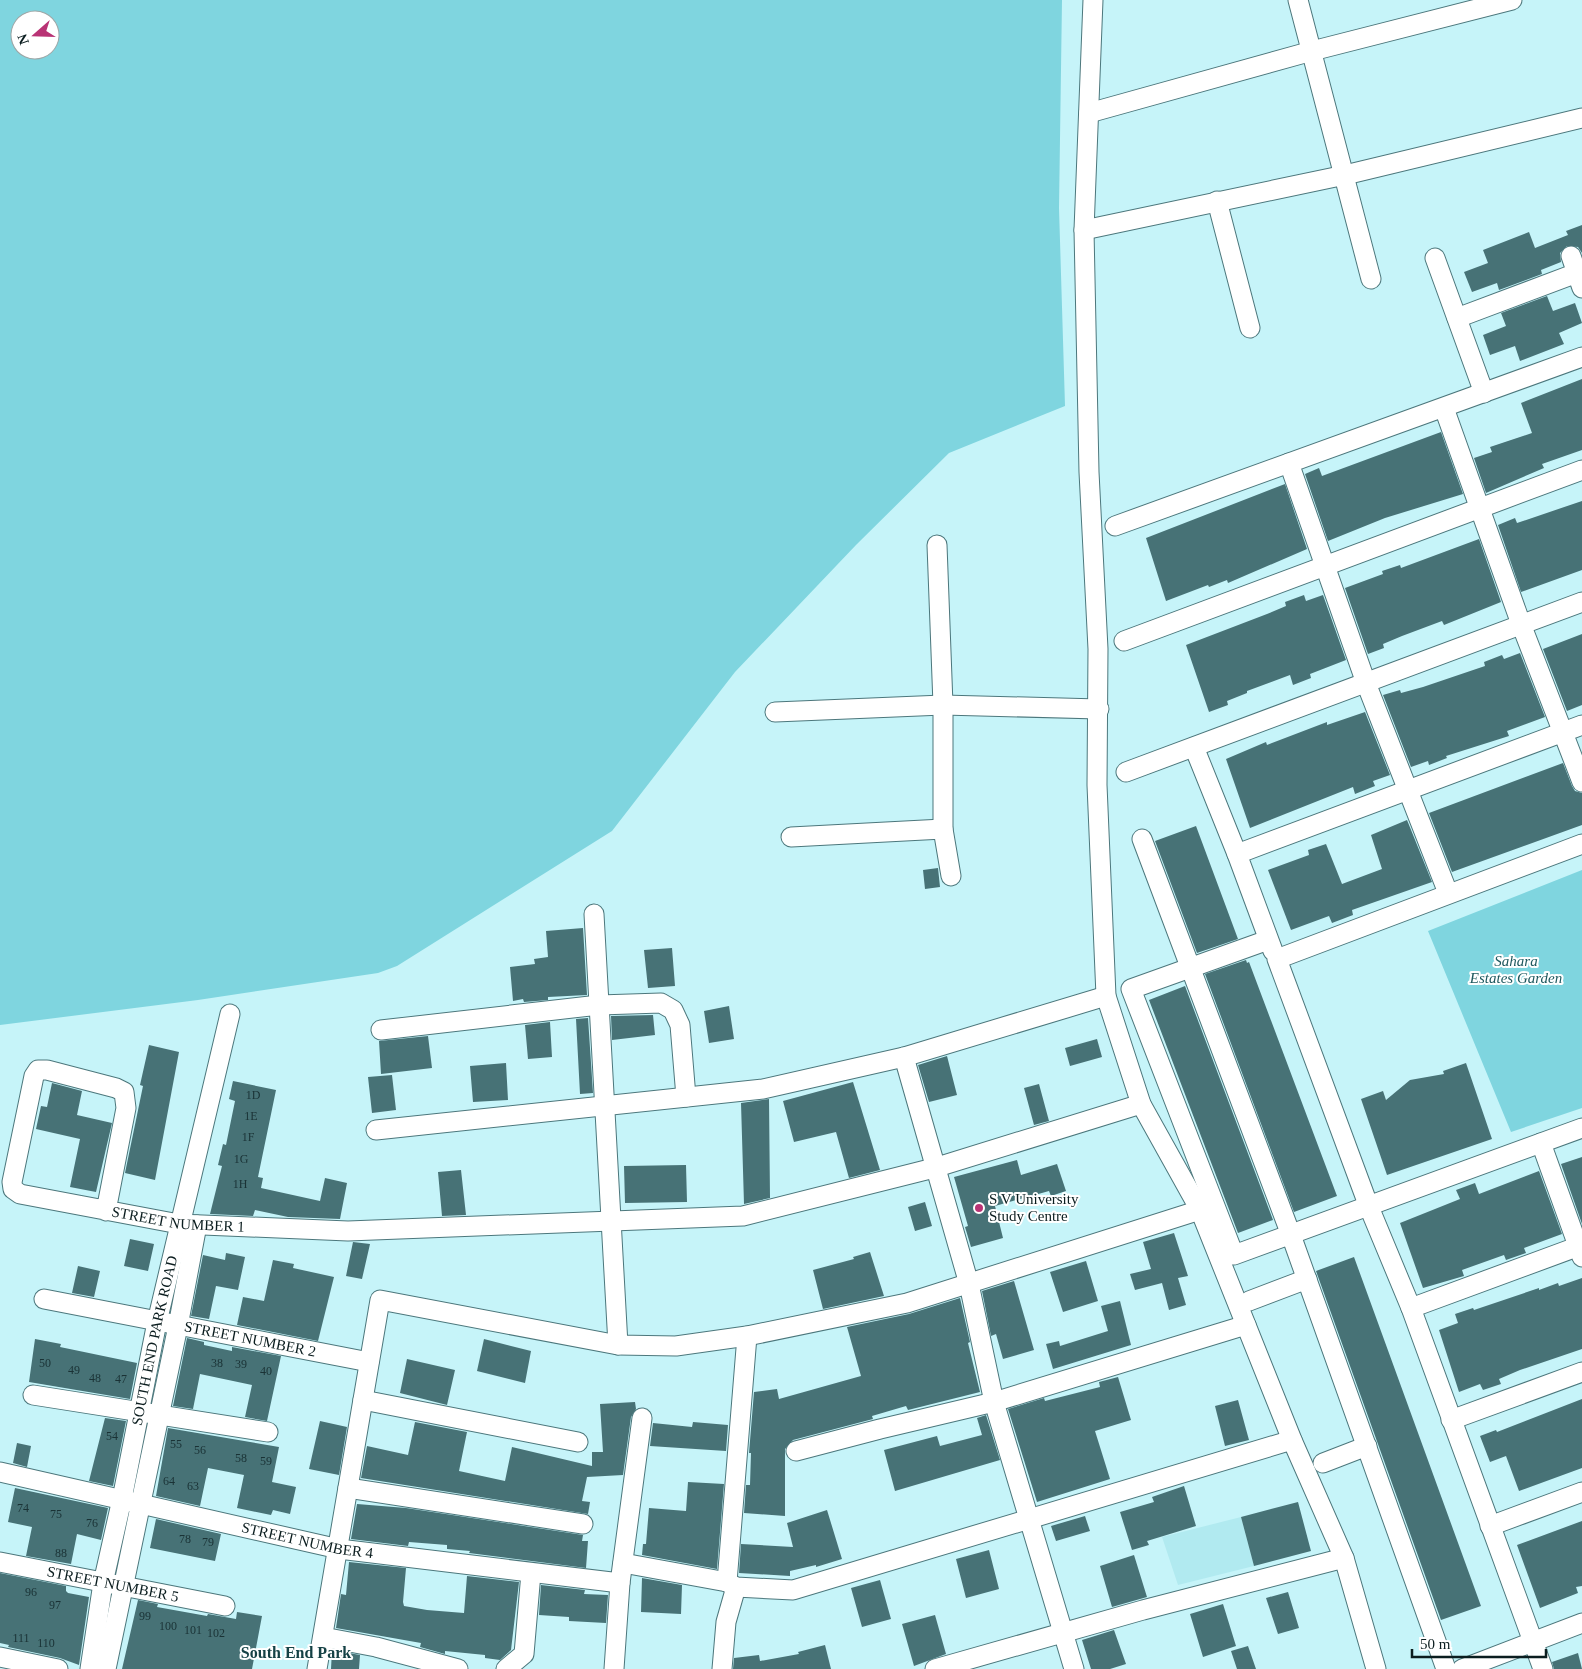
<svg xmlns="http://www.w3.org/2000/svg" width="1582" height="1669" font-family="'Times New Roman',serif">
<style>
.built{fill:#b1eaf0}
.green{fill:#7fd5df;fill-rule:evenodd}
.building{fill:#477276}
.lines{fill:none;stroke-linecap:round;stroke-linejoin:round}
.minor-casing{stroke:#4c777c;stroke-width:21}
.minor{stroke:#fff;stroke-width:19}
.poi-dot{fill:#b93375;stroke:#fff;stroke-width:2}
.labels{text-anchor:middle;dominant-baseline:central;stroke-width:4;stroke-linejoin:round;paint-order:stroke}
.number-label{font-size:12px;fill:#1a3235}
.park-label{font-size:15px;font-style:italic;fill:#1e585e;stroke:#fff}
.poi-label{font-size:15px;fill:#0b1d1f;stroke:#fff;text-anchor:start}
.street-label{font-size:15px;fill:#0b1d1f;stroke:#fff}
.neighbourhood-label{font-size:16px;font-weight:bold;fill:#154145;stroke:#fff}
</style>
<rect width="100%" height="100%" fill="#c6f4f9"/>
<path class="built" d="M 1241,1517 L 1254,1566 L 1178,1585 L 1162,1537 Z"/>
<path class="green" d="M 0,0 L 1062,0 L 1059,208 L 1065,406 L 949,453 L 856,545 L 735,672 L 612,831 L 397,966 L 378,973 L 198,1000 L 0,1025 ZM 20,20 L 50,20 L 50,50 L 20,50 Z
M 1582,870 L 1582,1108 L 1511,1132 L 1428,931 Z"/>
<path class="building" d="M 1582,225 L 1582,253 L 1578,247 L 1567,246 L 1560,253 L 1561,262 L 1541,270 L 1542,274 L 1499,290 L 1497,283 L 1472,292 L 1464,272 L 1488,263 L 1483,250 L 1529,232 L 1535,248 L 1568,235 L 1566,231 Z
M 1547,296 L 1553,311 L 1575,303 L 1582,323 L 1559,333 L 1564,344 L 1520,361 L 1515,346 L 1490,355 L 1483,335 L 1506,326 L 1501,313 Z
M 1582,379 L 1582,450 L 1542,464 L 1544,468 L 1486,493 L 1474,458 L 1492,452 L 1490,447 L 1532,433 L 1521,403 Z
M 1441,432 L 1463,494 L 1385,518 L 1328,541 L 1305,474 L 1319,468 L 1322,476 Z
M 1285,484 L 1307,549 L 1228,583 L 1227,580 L 1209,587 L 1208,585 L 1166,601 L 1146,538 Z
M 1582,501 L 1582,570 L 1521,592 L 1498,525 L 1515,518 L 1517,523 Z
M 1479,539 L 1501,602 L 1444,625 L 1442,621 L 1402,636 L 1383,644 L 1384,648 L 1368,654 L 1345,588 L 1383,574 L 1382,571 L 1400,565 L 1401,568 Z
M 1304,595 L 1306,601 L 1323,595 L 1346,660 L 1310,674 L 1311,678 L 1293,685 L 1290,675 L 1247,691 L 1247,693 L 1227,701 L 1228,705 L 1209,712 L 1186,645 L 1267,614 L 1286,606 L 1285,602 Z
M 1582,634 L 1582,705 L 1567,711 L 1543,649 Z
M 1520,653 L 1545,717 L 1507,731 L 1509,736 L 1446,756 L 1447,758 L 1429,765 L 1428,761 L 1411,767 L 1383,695 L 1400,690 L 1401,693 L 1423,687 L 1485,666 L 1484,662 L 1502,655 L 1504,659 Z
M 1365,712 L 1390,775 L 1373,781 L 1375,786 L 1355,794 L 1353,787 L 1250,828 L 1226,759 L 1266,742 L 1267,745 L 1327,722 L 1327,725 Z
M 1563,763 L 1572,786 L 1575,791 L 1582,793 L 1582,825 L 1452,872 L 1429,813 Z
M 1407,820 L 1432,882 L 1352,910 L 1353,915 L 1332,923 L 1329,916 L 1291,930 L 1268,870 L 1309,855 L 1308,850 L 1326,844 L 1342,884 L 1382,869 L 1371,835 Z
M 1196,826 L 1238,939 L 1197,953 L 1155,841 Z
M 938,868 L 940,887 L 925,889 L 923,870 Z
M 583,928 L 587,995 L 548,997 L 548,1000 L 524,1002 L 523,999 L 513,1001 L 510,967 L 535,964 L 534,959 L 548,957 L 546,931 Z
M 672,948 L 675,986 L 648,988 L 644,950 Z
M 1246,960 L 1247,963 L 1249,962 L 1337,1196 L 1294,1212 L 1205,974 Z
M 1185,986 L 1273,1220 L 1238,1233 L 1149,1000 Z
M 729,1006 L 734,1039 L 709,1043 L 704,1011 Z
M 653,1015 L 655,1035 L 612,1040 L 611,1016 Z
M 588,1018 L 593,1093 L 580,1094 L 576,1019 Z
M 550,1022 L 552,1057 L 528,1059 L 525,1025 Z
M 428,1036 L 432,1068 L 381,1074 L 379,1041 Z
M 1097,1039 L 1102,1057 L 1070,1066 L 1065,1048 Z
M 149,1045 L 179,1052 L 155,1180 L 125,1173 L 143,1086 L 140,1085 Z
M 947,1056 L 957,1095 L 929,1102 L 918,1065 Z
M 506,1063 L 508,1100 L 473,1102 L 470,1066 Z
M 1466,1063 L 1492,1139 L 1387,1175 L 1361,1099 L 1383,1091 L 1386,1100 L 1410,1080 L 1444,1074 L 1443,1071 Z
M 392,1075 L 396,1110 L 372,1113 L 368,1077 Z
M 233,1081 L 276,1090 L 258,1177 L 263,1178 L 261,1188 L 320,1201 L 325,1178 L 347,1183 L 340,1219 L 288,1217 L 255,1210 L 253,1216 L 210,1214 L 222,1166 L 218,1165 L 223,1144 L 226,1145 L 235,1101 L 229,1099 Z
M 853,1082 L 880,1170 L 849,1178 L 836,1132 L 794,1142 L 783,1101 Z
M 52,1083 L 82,1091 L 77,1115 L 112,1123 L 96,1192 L 70,1187 L 80,1139 L 36,1129 L 41,1106 L 47,1107 Z
M 1039,1084 L 1049,1121 L 1034,1125 L 1024,1088 Z
M 769,1099 L 770,1198 L 744,1204 L 741,1103 Z
M 1582,1157 L 1582,1224 L 1561,1164 Z
M 1017,1160 L 1021,1175 L 1057,1164 L 1066,1191 L 1051,1196 L 1049,1191 L 995,1206 L 1003,1238 L 971,1247 L 965,1227 L 968,1226 L 954,1177 Z
M 686,1165 L 687,1202 L 625,1203 L 624,1166 Z
M 461,1170 L 466,1215 L 442,1216 L 438,1172 Z
M 1539,1171 L 1562,1234 L 1524,1248 L 1526,1253 L 1506,1260 L 1504,1255 L 1462,1270 L 1464,1276 L 1423,1288 L 1400,1223 L 1460,1199 L 1456,1190 L 1475,1183 L 1479,1194 Z
M 925,1202 L 932,1226 L 915,1231 L 908,1207 Z
M 1174,1233 L 1188,1276 L 1178,1278 L 1186,1305 L 1169,1310 L 1162,1283 L 1135,1290 L 1130,1274 L 1151,1269 L 1143,1242 Z
M 130,1239 L 154,1244 L 148,1271 L 124,1266 Z
M 353,1242 L 370,1244 L 362,1279 L 346,1276 Z
M 870,1252 L 884,1296 L 823,1309 L 813,1270 L 854,1259 L 853,1257 Z
M 226,1253 L 245,1257 L 238,1290 L 216,1286 L 209,1319 L 191,1316 L 203,1255 L 225,1260 Z
M 1354,1257 L 1481,1606 L 1441,1620 L 1316,1271 Z
M 273,1260 L 294,1264 L 293,1268 L 334,1277 L 318,1341 L 237,1325 L 243,1297 L 264,1301 Z
M 1086,1261 L 1098,1301 L 1063,1312 L 1050,1272 Z
M 78,1266 L 100,1271 L 94,1297 L 72,1293 Z
M 1582,1278 L 1582,1349 L 1520,1370 L 1499,1379 L 1501,1384 L 1483,1390 L 1480,1384 L 1459,1392 L 1439,1330 L 1458,1323 L 1455,1314 L 1473,1308 L 1474,1310 L 1539,1288 L 1539,1290 L 1558,1283 L 1559,1286 Z
M 1014,1281 L 1034,1350 L 1003,1359 L 996,1334 L 991,1336 L 982,1291 Z
M 960,1298 L 970,1342 L 968,1343 L 980,1392 L 908,1410 L 906,1406 L 872,1416 L 873,1419 L 793,1440 L 785,1449 L 785,1516 L 744,1513 L 746,1485 L 750,1485 L 751,1453 L 749,1453 L 754,1392 L 777,1389 L 779,1399 L 861,1376 L 847,1327 L 909,1314 Z
M 1120,1301 L 1131,1345 L 1053,1369 L 1046,1344 L 1059,1341 L 1060,1346 L 1108,1331 L 1101,1306 Z
M 187,1338 L 204,1342 L 204,1345 L 232,1351 L 232,1347 L 281,1356 L 267,1421 L 245,1417 L 252,1385 L 200,1374 L 193,1409 L 173,1406 Z
M 35,1339 L 61,1344 L 60,1347 L 137,1363 L 130,1399 L 29,1382 Z
M 484,1339 L 531,1351 L 525,1383 L 477,1371 Z
M 407,1359 L 455,1370 L 447,1405 L 400,1393 Z
M 1118,1377 L 1131,1420 L 1095,1431 L 1110,1479 L 1037,1502 L 1008,1409 L 1044,1398 L 1045,1401 L 1100,1387 L 1099,1382 Z
M 1582,1399 L 1582,1468 L 1519,1491 L 1506,1456 L 1490,1462 L 1480,1436 L 1496,1430 L 1497,1432 Z
M 1238,1400 L 1249,1440 L 1225,1446 L 1215,1406 Z
M 635,1402 L 636,1409 L 631,1417 L 623,1475 L 587,1477 L 582,1501 L 590,1502 L 588,1514 L 361,1478 L 367,1446 L 408,1455 L 415,1422 L 467,1432 L 459,1471 L 505,1481 L 512,1447 L 592,1466 L 592,1452 L 603,1452 L 600,1404 Z
M 986,1415 L 1000,1460 L 895,1491 L 884,1450 L 937,1436 L 940,1446 L 982,1435 L 977,1418 Z
M 105,1418 L 126,1421 L 113,1486 L 89,1481 Z
M 320,1421 L 347,1427 L 339,1475 L 309,1469 Z
M 693,1422 L 728,1425 L 726,1451 L 650,1446 L 653,1423 L 692,1427 Z
M 168,1428 L 279,1447 L 272,1482 L 296,1487 L 290,1514 L 273,1510 L 271,1515 L 237,1508 L 244,1475 L 208,1468 L 200,1506 L 156,1496 Z
M 17,1443 L 31,1446 L 27,1467 L 13,1463 Z
M 688,1482 L 724,1484 L 717,1569 L 642,1555 L 643,1544 L 646,1544 L 649,1508 L 686,1511 Z
M 1184,1486 L 1196,1526 L 1147,1541 L 1149,1545 L 1132,1550 L 1120,1512 L 1154,1502 L 1152,1497 Z
M 15,1488 L 108,1508 L 101,1540 L 77,1534 L 71,1564 L 26,1556 L 32,1527 L 8,1522 Z
M 1298,1502 L 1311,1551 L 1254,1566 L 1241,1517 Z
M 357,1504 L 406,1508 L 583,1535 L 582,1541 L 588,1541 L 586,1568 L 469,1553 L 470,1551 L 447,1549 L 447,1545 L 409,1542 L 408,1546 L 351,1539 Z
M 827,1510 L 842,1559 L 816,1567 L 816,1565 L 790,1571 L 790,1576 L 739,1573 L 741,1544 L 793,1547 L 787,1523 Z
M 1085,1516 L 1090,1531 L 1056,1541 L 1051,1526 Z
M 156,1519 L 221,1534 L 215,1561 L 150,1548 Z
M 1582,1521 L 1582,1586 L 1576,1587 L 1578,1593 L 1540,1608 L 1517,1545 Z
M 989,1550 L 999,1589 L 966,1598 L 956,1559 Z
M 1134,1555 L 1147,1597 L 1112,1607 L 1100,1566 Z
M 349,1562 L 406,1568 L 403,1602 L 404,1606 L 427,1610 L 464,1613 L 467,1576 L 519,1582 L 511,1650 L 500,1660 L 485,1658 L 485,1655 L 445,1651 L 445,1654 L 420,1647 L 421,1643 L 336,1628 L 341,1594 L 346,1595 Z
M 0,1573 L 66,1586 L 66,1591 L 68,1593 L 89,1597 L 79,1665 L 60,1658 L 8,1647 L 9,1645 L 0,1643 Z
M 642,1578 L 682,1585 L 681,1614 L 641,1612 Z
M 880,1580 L 891,1619 L 862,1627 L 851,1588 Z
M 541,1585 L 585,1590 L 584,1594 L 608,1595 L 606,1623 L 569,1621 L 569,1617 L 539,1615 Z
M 1288,1592 L 1299,1628 L 1278,1634 L 1266,1598 Z
M 138,1600 L 158,1604 L 157,1607 L 207,1616 L 208,1614 L 236,1619 L 237,1612 L 262,1616 L 252,1669 L 122,1669 Z
M 1223,1604 L 1236,1646 L 1203,1657 L 1190,1614 Z
M 935,1615 L 946,1654 L 914,1666 L 902,1624 Z
M 1114,1630 L 1126,1664 L 1110,1669 L 1091,1669 L 1082,1640 Z
M 825,1645 L 831,1669 L 733,1669 L 734,1658 L 759,1655 L 760,1661 L 799,1654 L 798,1652 Z
M 1248,1646 L 1256,1669 L 1237,1669 L 1231,1651 Z
M 332,1650 L 360,1655 L 359,1669 L 331,1669 Z
M 1578,1653 L 1582,1669 L 1554,1669 L 1552,1662 Z"/>
<g class="lines">
<defs>
<g id="minor">
<path d="M 1093,0 L 1084,230 L 1089,472 L 1098,649 L 1097,785 L 1106,996 L 1141,1104 L 1200,1210 L 1292,1440 L 1344,1558 L 1376,1669"/>
<path d="M 1298,0 L 1371,279"/>
<path d="M 1089,113 L 1312,51 L 1512,0"/>
<path d="M 1217,201 L 1250,328"/>
<path d="M 1084,230 L 1345,175 L 1582,118"/>
<path d="M 1571,256 L 1582,288"/>
<path d="M 1435,258 L 1484,393"/>
<path d="M 1457,318 L 1582,271"/>
<path d="M 1444,408 L 1521,624 L 1582,782"/>
<path d="M 1289,463 L 1366,683 L 1448,893"/>
<path d="M 1115,526 L 1582,357"/>
<path d="M 937,545 L 943,705 L 943,829 L 951,876"/>
<path d="M 1124,641 L 1582,470"/>
<path d="M 775,712 L 943,705 L 1099,709"/>
<path d="M 1194,747 L 1237,854"/>
<path d="M 1126,772 L 1582,602"/>
<path d="M 791,837 L 943,829"/>
<path d="M 1142,839 L 1291,1235 L 1446,1669"/>
<path d="M 594,914 L 618,1345"/>
<path d="M 1268,940 L 1131,989 L 1234,1255 L 1582,1128"/>
<path d="M 1273,951 L 1237,854 L 1582,725"/>
<path d="M 381,1030 L 599,1005 L 661,1003 L 673,1010 L 680,1025 L 686,1097"/>
<path d="M 904,1057 L 969,1284 L 994,1402 L 1074,1669"/>
<path d="M 376,1130 L 763,1089 L 904,1057 L 1106,996"/>
<path d="M 1541,1143 L 1582,1257"/>
<path id="s1" d="M 106,1211 L 126,1108 L 124,1092 L 116,1088 L 47,1070 L 38,1070 L 34,1076 L 12,1182 L 13,1189 L 20,1194 L 179,1224 L 348,1231 L 743,1216 L 934,1168 L 1141,1104"/>
<path id="s2" d="M 44,1299 L 369,1362"/>
<path d="M 1249,1301 L 1307,1279"/>
<path d="M 1411,1308 L 1582,1245"/>
<path d="M 33,1395 L 268,1432"/>
<path d="M 363,1400 L 578,1442"/>
<path d="M 1451,1420 L 1582,1372"/>
<path d="M 796,1451 L 880,1429 L 994,1402 L 1246,1325"/>
<path d="M 1323,1463 L 1367,1446"/>
<path id="s3" d="M 0,1472 L 339,1549 L 620,1583"/>
<path d="M 348,1488 L 583,1524"/>
<path d="M 1490,1526 L 1582,1492"/>
<path id="s4" d="M 0,1562 L 225,1606"/>
<path d="M 623,1563 L 727,1582 L 736,1587 L 793,1590 L 1292,1440"/>
<path d="M 727,1582 L 747,1336"/>
<path d="M 323,1637 L 376,1647 L 458,1669"/>
<path d="M 0,1657 L 58,1669"/>
<path id="s5" d="M 90,1669 L 103,1583 L 122,1499 L 157,1322 L 230,1014"/>
<path d="M 106,1669 L 178,1326 L 197,1225"/>
<path d="M 317,1669 L 380,1300 L 618,1345 L 676,1346 L 747,1336 L 907,1303 L 1200,1210"/>
<path d="M 506,1669 L 524,1654 L 531,1573"/>
<path d="M 614,1669 L 620,1583 L 642,1418"/>
<path d="M 722,1669 L 726,1622 L 736,1587"/>
<path d="M 935,1669 L 1143,1610 L 1344,1558"/>
<path d="M 1462,1669 L 1582,1623"/>
<path d="M 1543,1669 L 1411,1308 L 1369,1207 L 1277,959 L 1582,844"/>
</g>
</defs>
<use href="#minor" class="minor-casing"/>
<use href="#minor" class="minor"/>
</g>
<circle class="poi-dot" cx="979" cy="1208" r="5"/>
<g class="labels">
<g class="number-label">
<text x="253" y="1095">1D</text>
<text x="251" y="1116">1E</text>
<text x="248" y="1137">1F</text>
<text x="241" y="1159">1G</text>
<text x="240" y="1184">1H</text>
<text x="45" y="1363">50</text>
<text x="217" y="1363">38</text>
<text x="241" y="1364">39</text>
<text x="74" y="1370">49</text>
<text x="266" y="1371">40</text>
<text x="95" y="1378">48</text>
<text x="121" y="1379">47</text>
<text x="112" y="1436">54</text>
<text x="176" y="1444">55</text>
<text x="200" y="1450">56</text>
<text x="241" y="1458">58</text>
<text x="266" y="1461">59</text>
<text x="169" y="1481">64</text>
<text x="193" y="1486">63</text>
<text x="23" y="1508">74</text>
<text x="56" y="1514">75</text>
<text x="92" y="1523">76</text>
<text x="185" y="1539">78</text>
<text x="208" y="1542">79</text>
<text x="61" y="1553">88</text>
<text x="31" y="1592">96</text>
<text x="55" y="1605">97</text>
<text x="145" y="1616">99</text>
<text x="168" y="1626">100</text>
<text x="193" y="1630">101</text>
<text x="216" y="1633">102</text>
<text x="21" y="1638">111</text>
<text x="46" y="1643">110</text>
</g>
<g class="park-label">
<text x="1516" y="961">Sahara<tspan x="1516" dy="17">Estates Garden</tspan></text>
</g>
<g class="poi-label">
<text x="989" y="1199">S V University<tspan x="989" dy="17">Study Centre</tspan></text>
</g>
<g class="street-label">
<text stroke="none"><textPath href="#s1" startOffset="502">STREET NUMBER 1</textPath></text>
<text stroke="none"><textPath href="#s5" startOffset="335">SOUTH END PARK ROAD</textPath></text>
<text stroke="none"><textPath href="#s2" startOffset="210">STREET NUMBER 2</textPath></text>
<text stroke="none"><textPath href="#s3" startOffset="315">STREET NUMBER 4</textPath></text>
<text stroke="none"><textPath href="#s4" startOffset="115">STREET NUMBER 5</textPath></text>
</g>
<g class="neighbourhood-label">
<text x="296" y="1652">South End Park</text>
</g>
</g>
<g transform="translate(35 35) rotate(250)"><circle r="24" fill="#ffffff" stroke="#9da5a5"/>
<path d="M0-4L9 19L0 12L-9 19Z" fill="#b93375"/>
<text y="-8" font-size="14" font-weight="bold" text-anchor="middle" fill="#0b1d1f">N</text>
</g>
<path d="M1412 1649v8h134v-8" fill="none" stroke="#0b1d1f" stroke-width="2.5"/>
<text x="1420" y="1649" font-size="15" fill="#0b1d1f" stroke="#ffffff" stroke-width="4" paint-order="stroke">50 m</text>
</svg>
